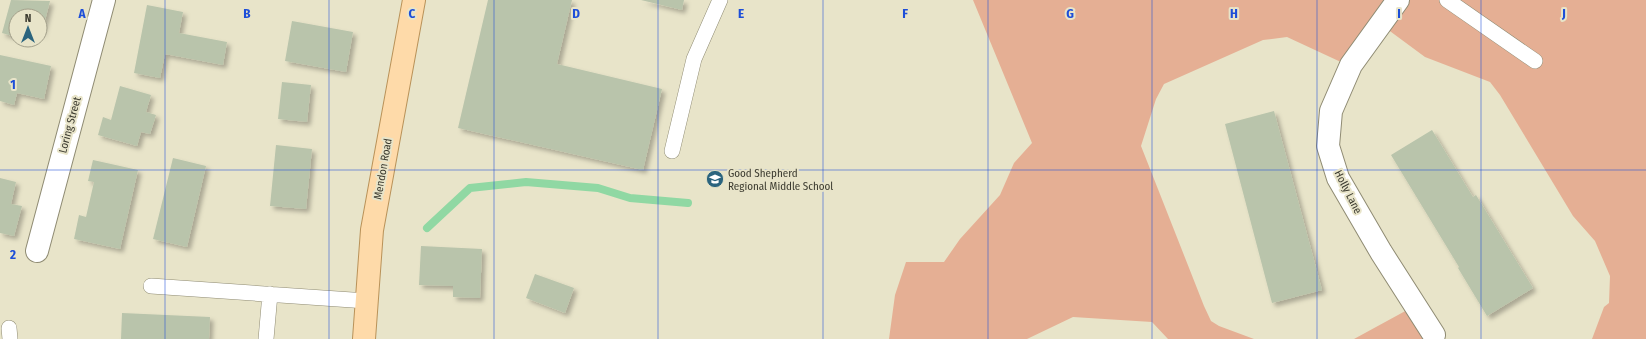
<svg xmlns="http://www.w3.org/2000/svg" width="1646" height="339" font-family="'Fira Sans Condensed',sans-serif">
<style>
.green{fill:#e5af94}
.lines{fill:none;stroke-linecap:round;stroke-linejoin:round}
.stream{stroke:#90d8a3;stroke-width:8}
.building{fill:#b9c4ab;filter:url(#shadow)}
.lane-casing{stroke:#8f8b73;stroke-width:16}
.street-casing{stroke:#8f8b73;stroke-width:24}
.primary-casing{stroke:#b99259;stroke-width:24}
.lane{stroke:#fff;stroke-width:15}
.street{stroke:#fff;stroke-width:22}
.primary{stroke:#fedaa9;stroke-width:22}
.grid{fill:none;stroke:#1d4ed8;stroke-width:1;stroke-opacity:0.55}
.labels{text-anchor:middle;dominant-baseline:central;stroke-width:4;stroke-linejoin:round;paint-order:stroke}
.street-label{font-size:11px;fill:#3b3a2f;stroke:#e8e4c9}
.poi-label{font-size:11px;fill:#3b3a2f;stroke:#e8e4c9;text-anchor:start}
.grid-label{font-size:13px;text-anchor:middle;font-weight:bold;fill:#1d4ed8;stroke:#e8e4c9;stroke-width:4;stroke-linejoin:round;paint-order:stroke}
</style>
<defs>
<filter id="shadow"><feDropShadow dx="3.5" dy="3.5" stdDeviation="2" flood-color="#0004"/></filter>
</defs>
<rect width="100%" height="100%" fill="#e8e4c9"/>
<path class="green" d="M 973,0 L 1646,0 L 1646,339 L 1592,339 L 1604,307 L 1609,303 L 1610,276 L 1595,241 L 1573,216 L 1500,95 L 1490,82 L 1425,57 L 1383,26 L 1343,63 L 1287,37 L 1263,40 L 1164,84 L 1156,99 L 1141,146 L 1204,306 L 1211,321 L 1219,326 L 1254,339 L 1168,339 L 1152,322 L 1073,317 L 1027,339 L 889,339 L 895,295 L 906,262 L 944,262 L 960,239 L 1000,195 L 1014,163 L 1032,143 Z
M 1409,309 L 1440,339 L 1354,339 Z"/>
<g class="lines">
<path class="stream" d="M 427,228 L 470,188 L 526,182 L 598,188 L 630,198 L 688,203"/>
</g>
<path class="building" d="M 11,0 L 50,1 L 41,36 L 40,16 L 16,16 L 16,37 L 2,33 Z
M 488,0 L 572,0 L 557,64 L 662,89 L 643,170 L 458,128 Z
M 641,0 L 684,0 L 682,10 Z
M 147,5 L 183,12 L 179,33 L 227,42 L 223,65 L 165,54 L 160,78 L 134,73 Z
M 292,21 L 353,32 L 346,72 L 285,61 Z
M 0,55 L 51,66 L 44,99 L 17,93 L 14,105 L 0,101 Z
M 282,82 L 311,85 L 307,122 L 278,119 Z
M 120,86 L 151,95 L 146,112 L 156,115 L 150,134 L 141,132 L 137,146 L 98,135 L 103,117 L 111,120 Z
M 1274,111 L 1322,290 L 1272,303 L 1225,124 Z
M 1432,130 L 1473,197 L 1476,195 L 1533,288 L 1487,316 L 1458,268 L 1459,267 L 1391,155 Z
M 276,145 L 312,149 L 306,209 L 270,206 Z
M 173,158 L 206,166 L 187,247 L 153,239 Z
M 93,160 L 138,170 L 120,249 L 74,239 L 79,215 L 86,217 L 94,182 L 88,181 Z
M 0,178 L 16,182 L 11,204 L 22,206 L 14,236 L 0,233 Z
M 421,246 L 482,249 L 480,298 L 453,297 L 453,286 L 419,285 Z
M 535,274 L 574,288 L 565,313 L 526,298 Z
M 122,313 L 210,317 L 209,339 L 121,339 Z"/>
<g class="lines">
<defs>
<path id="lane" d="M 1447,0 L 1535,61
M 672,151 L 694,59 L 720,0
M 151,286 L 367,301
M 9,328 L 10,339
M 266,339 L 270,294"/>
<path id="street" d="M 1398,0 L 1351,65 L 1331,111 L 1328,146 L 1338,178 L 1381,252 L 1434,335
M 37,251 L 104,0"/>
<path id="primary" d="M 364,339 L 372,230 L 414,0"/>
</defs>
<use href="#lane" class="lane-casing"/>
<use href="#street" class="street-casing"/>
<use href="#primary" class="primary-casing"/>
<use href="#lane" class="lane"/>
<use href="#street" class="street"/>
<use href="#primary" class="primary"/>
</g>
<path class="grid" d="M 165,0 L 165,339M 329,0 L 329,339M 494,0 L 494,339M 658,0 L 658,339M 823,0 L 823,339M 988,0 L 988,339M 1152,0 L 1152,339M 1317,0 L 1317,339M 1481,0 L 1481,339M 0,170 L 1646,170"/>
<defs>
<symbol id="school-disc" viewBox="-11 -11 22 22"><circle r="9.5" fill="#2b647e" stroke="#e8e4c9"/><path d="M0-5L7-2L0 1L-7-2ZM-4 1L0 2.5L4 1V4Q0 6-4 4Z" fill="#fff"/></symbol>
</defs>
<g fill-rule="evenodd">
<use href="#school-disc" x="705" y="169" width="20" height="20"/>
</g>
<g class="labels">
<g class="street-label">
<text transform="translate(70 125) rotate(-75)">Loring Street</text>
<text transform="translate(383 169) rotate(-80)">Mendon Road</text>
<text transform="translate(1348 192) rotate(63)">Holly Lane</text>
</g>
<g class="poi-label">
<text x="728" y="173">Good Shepherd<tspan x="728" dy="13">Regional Middle School</tspan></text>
</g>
</g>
<g class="grid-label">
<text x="82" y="18">A</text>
<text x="247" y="18">B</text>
<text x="412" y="18">C</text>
<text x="576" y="18">D</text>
<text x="741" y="18">E</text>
<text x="905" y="18">F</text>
<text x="1070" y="18">G</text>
<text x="1234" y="18">H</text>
<text x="1399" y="18">I</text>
<text x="1564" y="18">J</text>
<text x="13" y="89">1</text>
<text x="13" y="259">2</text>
</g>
<g transform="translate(28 28)"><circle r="19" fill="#e8e4c9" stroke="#a3a08b"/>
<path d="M0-3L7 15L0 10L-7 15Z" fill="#2b647e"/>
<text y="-6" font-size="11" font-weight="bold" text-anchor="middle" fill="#3b3a2f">N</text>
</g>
</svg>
